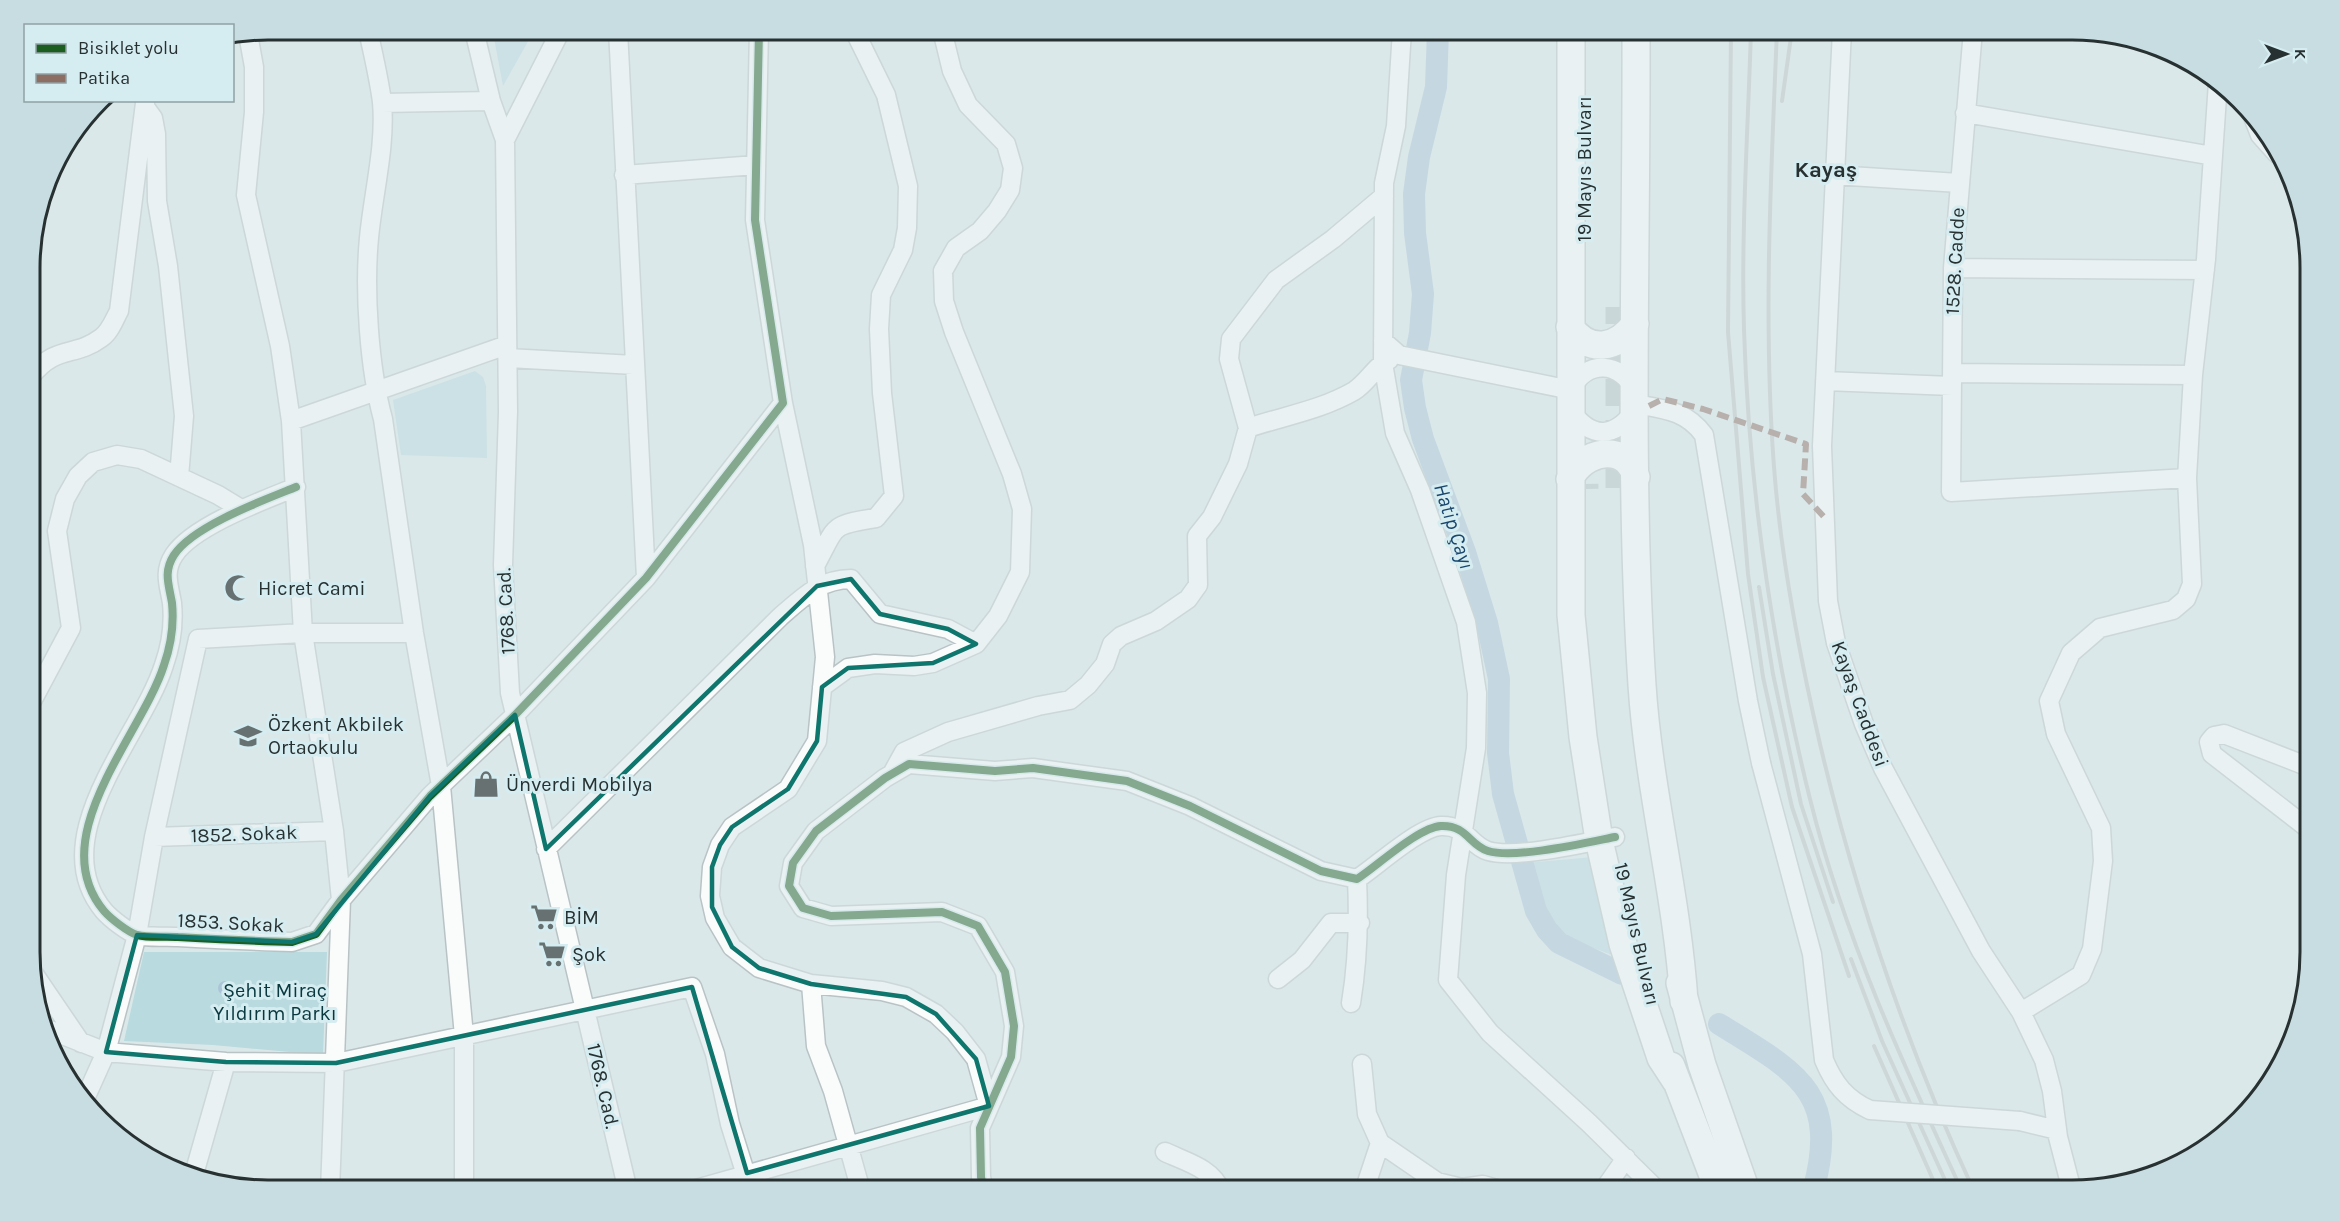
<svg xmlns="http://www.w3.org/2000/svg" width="2340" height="1221" font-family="Karla,sans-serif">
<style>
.green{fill:#b9dadf}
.water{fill:#abc4d8}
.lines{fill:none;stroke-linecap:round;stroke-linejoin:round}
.river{stroke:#abc4d8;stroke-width:22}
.highway-tunnel{stroke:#b7c3c5;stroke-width:27;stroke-dasharray:27 14;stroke-linecap:butt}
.minor-casing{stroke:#b9c3c5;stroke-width:21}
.highway-casing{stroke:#b9c3c5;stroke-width:30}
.minor{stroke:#fafcfc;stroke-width:18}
.highway{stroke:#fafcfc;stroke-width:27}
.rail{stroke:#bfc3c3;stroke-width:4}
.minor-bridge-casing{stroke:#b9c3c5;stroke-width:21;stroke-linecap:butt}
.minor-bridge{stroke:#fafcfc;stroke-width:18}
.quiet{stroke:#8d6e63;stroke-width:6;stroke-dasharray:12 6;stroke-linecap:butt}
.cycleway-casing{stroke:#d5ecf0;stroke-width:11}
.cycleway{stroke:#1b5e20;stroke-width:8}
.marked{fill:none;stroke:#0f766e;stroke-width:4.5;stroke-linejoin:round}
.labels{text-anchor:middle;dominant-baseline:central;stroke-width:6;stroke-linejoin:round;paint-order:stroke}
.street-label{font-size:20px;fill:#283132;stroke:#d5ecf0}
.poi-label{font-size:20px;fill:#283132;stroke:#d5ecf0;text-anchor:start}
.park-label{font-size:20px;fill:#08383e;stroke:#d5ecf0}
.water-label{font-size:21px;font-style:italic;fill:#19466d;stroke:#d5ecf0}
.quarter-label{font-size:22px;font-weight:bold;fill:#283132;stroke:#d5ecf0}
.rim{fill:none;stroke:#283132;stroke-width:3}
</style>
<rect width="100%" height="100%" fill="#dbe8ea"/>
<path class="green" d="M 494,38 L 530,38 L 503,86 Z
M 475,371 L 483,377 L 486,386 L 487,458 L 401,455 L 393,400 Z
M 1593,857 L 1615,956 L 1561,936 L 1541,912 L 1526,863 Z
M 144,952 L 327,952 L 323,1055 L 213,1045 L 124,1041 Z"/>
<path class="water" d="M218 988a7 7 0 1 1 14 0a7 7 0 1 1-14 0Z"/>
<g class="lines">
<path class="river" d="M 1438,30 L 1436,87 L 1419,157 L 1414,194 L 1415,233 L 1423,294 L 1420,333 L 1411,380 L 1415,408 L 1423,439 L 1465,552 L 1487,623 L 1499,679 L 1498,753 L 1503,794 L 1536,911 L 1547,930 L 1559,943 L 1622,974
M 1719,1024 C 1794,1071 1841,1090 1813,1191"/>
<path class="highway-tunnel" d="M 1584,443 L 1585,489
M 1619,488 L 1619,307"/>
<defs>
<path id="minor" d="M 368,30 C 373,54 379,78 382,102 C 386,146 373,194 369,238 C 364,290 369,368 383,419 L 414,633 L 441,786 L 464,1036 L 464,1191
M 474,30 L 491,101 L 505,140
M 561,30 L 505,140 L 508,412 L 503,565 L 510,693 L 628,1191
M 618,30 L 646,578
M 1402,30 L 1396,126 L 1384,183 L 1383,363 L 1395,433 L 1420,490 L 1466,622 L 1477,693 L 1476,748 L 1456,875 L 1448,980 L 1490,1033 L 1589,1123 L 1658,1191
M 1842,30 L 1822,446 L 1828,601 L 1836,643 L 1864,724 L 1883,768 L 1981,951 L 2021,1012 L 2044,1060 L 2052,1091 L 2058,1137 L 2072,1191
M 1973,30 L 1953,268 L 1951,492 L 2187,478
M 248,34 L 254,67 L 254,112 L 246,195 L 280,346 L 291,421 L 303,633 L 334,831 L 341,900 L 330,1191
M 382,103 L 491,101
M 145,107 L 153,118 L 156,134 L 157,201 L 168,266 L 184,416 L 179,477
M 1965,113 L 2213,156
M 2253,117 L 2260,135 L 2277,154
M 624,175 L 756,165
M 1834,175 L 1959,183
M 1953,268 L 2205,270
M 1383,341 L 1399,355 L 1571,390 C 1586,359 1621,361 1635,391
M 508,358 L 634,365
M 1952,373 L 2193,375
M 31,376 C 57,344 74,358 101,338 C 110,332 114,320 119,311 L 145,103
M 1825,381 L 1952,386
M 1635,404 C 1663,409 1686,410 1704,435 L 1748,701 L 1761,763
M 1571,411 C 1592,440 1615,438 1635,410
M 291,421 L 507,345
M 1248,428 C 1284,416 1321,410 1354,391 C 1368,382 1375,366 1389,360
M 296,487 C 264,500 193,526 174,555 C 163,572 169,585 172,603 C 174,623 171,645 164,665 C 142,735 42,837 104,911 C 111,919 128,932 137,935 C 149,938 166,936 178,937 C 216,939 254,941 292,942 L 316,934 L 341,900 L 430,796 L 515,715 L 646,578 L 783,403 L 755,220 L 759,30
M 815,566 C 837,526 829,525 876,518 L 894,496 L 882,393 L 879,329 L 881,295 L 903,250 L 907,228 L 908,186 L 886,95 L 854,30
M 822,687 L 848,668 L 875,664 L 914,666 L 933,663 L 976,644 L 998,616 L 1020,572 L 1022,509 L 1012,474 L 954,332 L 944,301 L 943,271 L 956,248 L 980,231 L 997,211 L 1010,190 L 1013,168 L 1006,144 L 968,105 L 952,71 L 942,30
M 31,703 L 71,628 L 57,531 L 65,499 L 78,476 L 93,462 L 117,455 L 141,459 L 218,495 L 241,509
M 2309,767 L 2224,734 L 2214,736 L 2209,742 L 2212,754 L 2310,830
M 893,772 L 904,752 L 948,732 L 1038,706 L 1070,700 L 1088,685 L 1105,664 L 1112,644 L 1121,636 L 1156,621 L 1188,599 L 1198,585 L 1197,536 L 1212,517 L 1238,464 L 1248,428 L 1229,359 L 1231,339 L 1276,280 L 1333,239 L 1384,196
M 154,837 L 334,831
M 546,849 L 780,617 C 802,598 820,579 851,579 L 880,614 L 948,629 L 976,644
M 32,971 L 81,1043
M 1278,979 L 1302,960 L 1331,923 L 1360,923
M 811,984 L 816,1046 L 833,1091 L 861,1191
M 1351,1003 C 1358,961 1359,922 1357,879
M 2021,1012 L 2081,975 L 2092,949 L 2103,861 L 2101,828 L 2056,734 L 2049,701 L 2071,653 L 2100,628 L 2173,610 L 2186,599 L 2192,584 L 2187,478 L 2193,375 L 2206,259 L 2218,82
M 50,1030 L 106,1052 L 226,1062 L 336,1063 L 692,987 L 715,1054 L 730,1124 L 751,1191
M 1362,1064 L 1367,1114 L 1380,1143 L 1437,1182 L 1462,1188 L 1483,1185 L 1504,1191
M 84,1101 L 106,1052 L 137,935 L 154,837 L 198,639 L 303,633 L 414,633
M 2020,1121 L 2057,1130
M 1165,1152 C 1186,1162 1212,1168 1221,1191
M 194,1174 L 226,1062
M 689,1191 L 989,1106 L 976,1059 L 955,1032 L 936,1014 L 906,997 L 882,991 L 811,984 L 759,968 L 732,947 L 715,918 L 710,896 L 712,867 L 720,845 L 732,827 L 788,789 L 817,741 L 825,657 L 813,545 L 783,403
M 984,1191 L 981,1177 L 980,1128 L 1011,1057 L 1014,1026 L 1005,972 L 978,926 L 942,912 L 831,916 L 803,908 L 789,886 L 793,863 L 816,831 L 885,778 L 909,764 L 995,771 L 1033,768 L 1127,781 L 1190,806 L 1321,871 L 1357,879 C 1377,866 1419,827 1441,826 C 1467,825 1469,845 1488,851 C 1515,859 1585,843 1615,837
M 1364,1191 L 1380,1143
M 1603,1191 L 1626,1158"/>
<path id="highway" d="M 1571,30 L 1571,615 L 1583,737 L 1599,840 L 1623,944 L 1661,1058 L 1676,1081
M 1636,30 C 1637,248 1628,468 1642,685 C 1649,791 1677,895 1684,1001
M 1570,327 C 1589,354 1617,349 1635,324
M 1570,479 C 1582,451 1626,441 1636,477
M 1680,983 L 1702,1065 L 1746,1191
M 1671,1066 L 1719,1191"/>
</defs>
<use href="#minor" class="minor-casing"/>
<use href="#highway" class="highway-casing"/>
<use href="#minor" class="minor"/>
<use href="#highway" class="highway"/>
<path class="rail" d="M 1731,30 L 1728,332 L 1748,574 L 1763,677 L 1792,807 L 1849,976
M 1751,30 C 1748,130 1741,230 1744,330 C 1749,488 1772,646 1810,799 C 1844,936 1903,1064 1962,1191
M 1777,30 C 1771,176 1763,321 1774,467 C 1781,560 1799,653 1820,744 C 1857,901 1906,1045 1974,1191
M 1782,101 L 1792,30
M 1759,587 L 1773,674 L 1801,804 L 1833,902
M 1851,959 L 1882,1041 L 1950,1191
M 1874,1046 L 1938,1191"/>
<defs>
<path id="minor-bridge" d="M 1761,763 L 1812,954 L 1824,1060 C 1834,1084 1846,1099 1870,1110 L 2020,1121"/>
</defs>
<use href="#minor-bridge" class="minor-bridge-casing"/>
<use href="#minor-bridge" class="minor-bridge"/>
<path class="quiet" d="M 1649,406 L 1663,399 L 1703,409 L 1806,444 L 1803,494 L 1824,517"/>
<defs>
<path id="cycleway" d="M 296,487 C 264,500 193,526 174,555 C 163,572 169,585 172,603 C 174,623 171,645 164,665 C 142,735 42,837 104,911 C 111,919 128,932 137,935 C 149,938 166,936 178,937 C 216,939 254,941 292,942 L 316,934 L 341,900 L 430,796 L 515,715 L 646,578 L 783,403 L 755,220 L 759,30
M 984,1191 L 981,1177 L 980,1128 L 1011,1057 L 1014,1026 L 1005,972 L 978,926 L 942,912 L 831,916 L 803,908 L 789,886 L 793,863 L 816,831 L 885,778 L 909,764 L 995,771 L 1033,768 L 1127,781 L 1190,806 L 1321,871 L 1357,879 C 1377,866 1419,827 1441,826 C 1467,825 1469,845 1488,851 C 1515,859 1585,843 1615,837"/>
</defs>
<use href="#cycleway" class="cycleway-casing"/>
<use href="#cycleway" class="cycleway"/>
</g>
<path d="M0 0H2340V1221H0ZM 851,579 L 880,614 L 948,629 L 976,644 L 933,663 L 848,668 L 822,687 L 817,741 L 788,789 L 732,827 L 720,845 L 712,867 L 712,907 L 732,947 L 759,968 L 811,984 L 906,997 L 936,1014 L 976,1059 L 989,1106 L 747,1173 L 692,987 L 336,1063 L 226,1062 L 106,1052 L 137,935 L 292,942 L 316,934 L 430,796 L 515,715 L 546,849 L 817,586 Z" fill="#dbe8ea" fill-opacity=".55" fill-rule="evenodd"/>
<path class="marked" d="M 851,579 L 880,614 L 948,629 L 976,644 L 933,663 L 848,668 L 822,687 L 817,741 L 788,789 L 732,827 L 720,845 L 712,867 L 712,907 L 732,947 L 759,968 L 811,984 L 906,997 L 936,1014 L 976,1059 L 989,1106 L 747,1173 L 692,987 L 336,1063 L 226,1062 L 106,1052 L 137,935 L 292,942 L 316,934 L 430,796 L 515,715 L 546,849 L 817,586 Z"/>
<defs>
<symbol id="mosque-bare" viewBox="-9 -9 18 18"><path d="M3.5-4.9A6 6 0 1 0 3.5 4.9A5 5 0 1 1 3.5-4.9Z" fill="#677172" stroke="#d5ecf0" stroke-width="2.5" paint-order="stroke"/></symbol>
<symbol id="school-bare" viewBox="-9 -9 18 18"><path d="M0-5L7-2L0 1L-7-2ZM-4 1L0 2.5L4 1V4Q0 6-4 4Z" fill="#677172" stroke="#d5ecf0" stroke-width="2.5" paint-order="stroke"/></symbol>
<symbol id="shop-bare" viewBox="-9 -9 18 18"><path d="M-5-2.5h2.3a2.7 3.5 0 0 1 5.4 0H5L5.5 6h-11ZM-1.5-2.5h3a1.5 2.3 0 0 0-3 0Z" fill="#677172" stroke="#d5ecf0" stroke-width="2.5" paint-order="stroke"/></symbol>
<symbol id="supermarket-bare" viewBox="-9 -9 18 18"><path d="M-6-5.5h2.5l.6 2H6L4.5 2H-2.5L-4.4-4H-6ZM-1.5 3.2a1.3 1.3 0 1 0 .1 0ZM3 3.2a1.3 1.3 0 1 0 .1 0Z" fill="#677172" stroke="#d5ecf0" stroke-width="2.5" paint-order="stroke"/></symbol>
</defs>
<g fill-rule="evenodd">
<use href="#mosque-bare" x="219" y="569" width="38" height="38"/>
<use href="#school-bare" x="229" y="717" width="38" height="38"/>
<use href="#shop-bare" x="467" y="765" width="38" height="38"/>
<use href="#supermarket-bare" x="525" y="898" width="38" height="38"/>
<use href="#supermarket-bare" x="533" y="935" width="38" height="38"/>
</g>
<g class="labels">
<g class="street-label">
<text transform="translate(1584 169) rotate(-90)">19 Mayıs Bulvarı</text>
<text transform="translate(1955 261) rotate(-87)">1528. Cadde</text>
<text transform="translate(506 611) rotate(-93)">1768. Cad.</text>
<text transform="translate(1860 704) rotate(70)">Kayaş Caddesi</text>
<text transform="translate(244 834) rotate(-2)">1852. Sokak</text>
<text transform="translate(231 923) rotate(3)">1853. Sokak</text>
<text transform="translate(1637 934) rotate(77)">19 Mayıs Bulvarı</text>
<text transform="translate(603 1086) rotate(77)">1768. Cad.</text>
</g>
<g class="poi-label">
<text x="258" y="588">Hicret Cami</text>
<text x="268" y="724">Özkent Akbilek<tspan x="268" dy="23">Ortaokulu</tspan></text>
<text x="506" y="784">Ünverdi Mobilya</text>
<text x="564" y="917">BİM</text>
<text x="572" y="954">Şok</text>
</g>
<g class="park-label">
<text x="275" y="990">Şehit Miraç<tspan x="275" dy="23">Yıldırım Parkı</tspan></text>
</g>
<g class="water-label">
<text transform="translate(1454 526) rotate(72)">Hatip Çayı</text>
</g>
<g class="quarter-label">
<text x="1826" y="170">Kayaş</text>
</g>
</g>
<path d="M0 0H2340V1221H0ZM268 40H2072A228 228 0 0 1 2300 268V952A228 228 0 0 1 2072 1180H268A228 228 0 0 1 40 952V268A228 228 0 0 1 268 40Z" fill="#c7dde1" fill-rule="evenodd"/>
<path class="rim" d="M268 40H2072A228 228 0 0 1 2300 268V952A228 228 0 0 1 2072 1180H268A228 228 0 0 1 40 952V268A228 228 0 0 1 268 40Z"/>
<rect x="24" y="24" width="210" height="78" fill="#d5ecf0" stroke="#90a1a4" stroke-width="1.5"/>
<rect x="36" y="44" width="30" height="9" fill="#1b5e20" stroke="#90a1a4" stroke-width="1.5"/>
<text x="78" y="54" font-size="18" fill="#283132">Bisiklet yolu</text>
<rect x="36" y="74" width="30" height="9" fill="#8d6e63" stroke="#90a1a4" stroke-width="1.5"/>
<text x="78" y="84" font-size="18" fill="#283132">Patika</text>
<g transform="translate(2286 54) rotate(90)" stroke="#d5ecf0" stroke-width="4.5" paint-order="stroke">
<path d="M0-4.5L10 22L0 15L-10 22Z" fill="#283132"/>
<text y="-9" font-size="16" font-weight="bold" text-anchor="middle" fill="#283132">K</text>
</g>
</svg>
